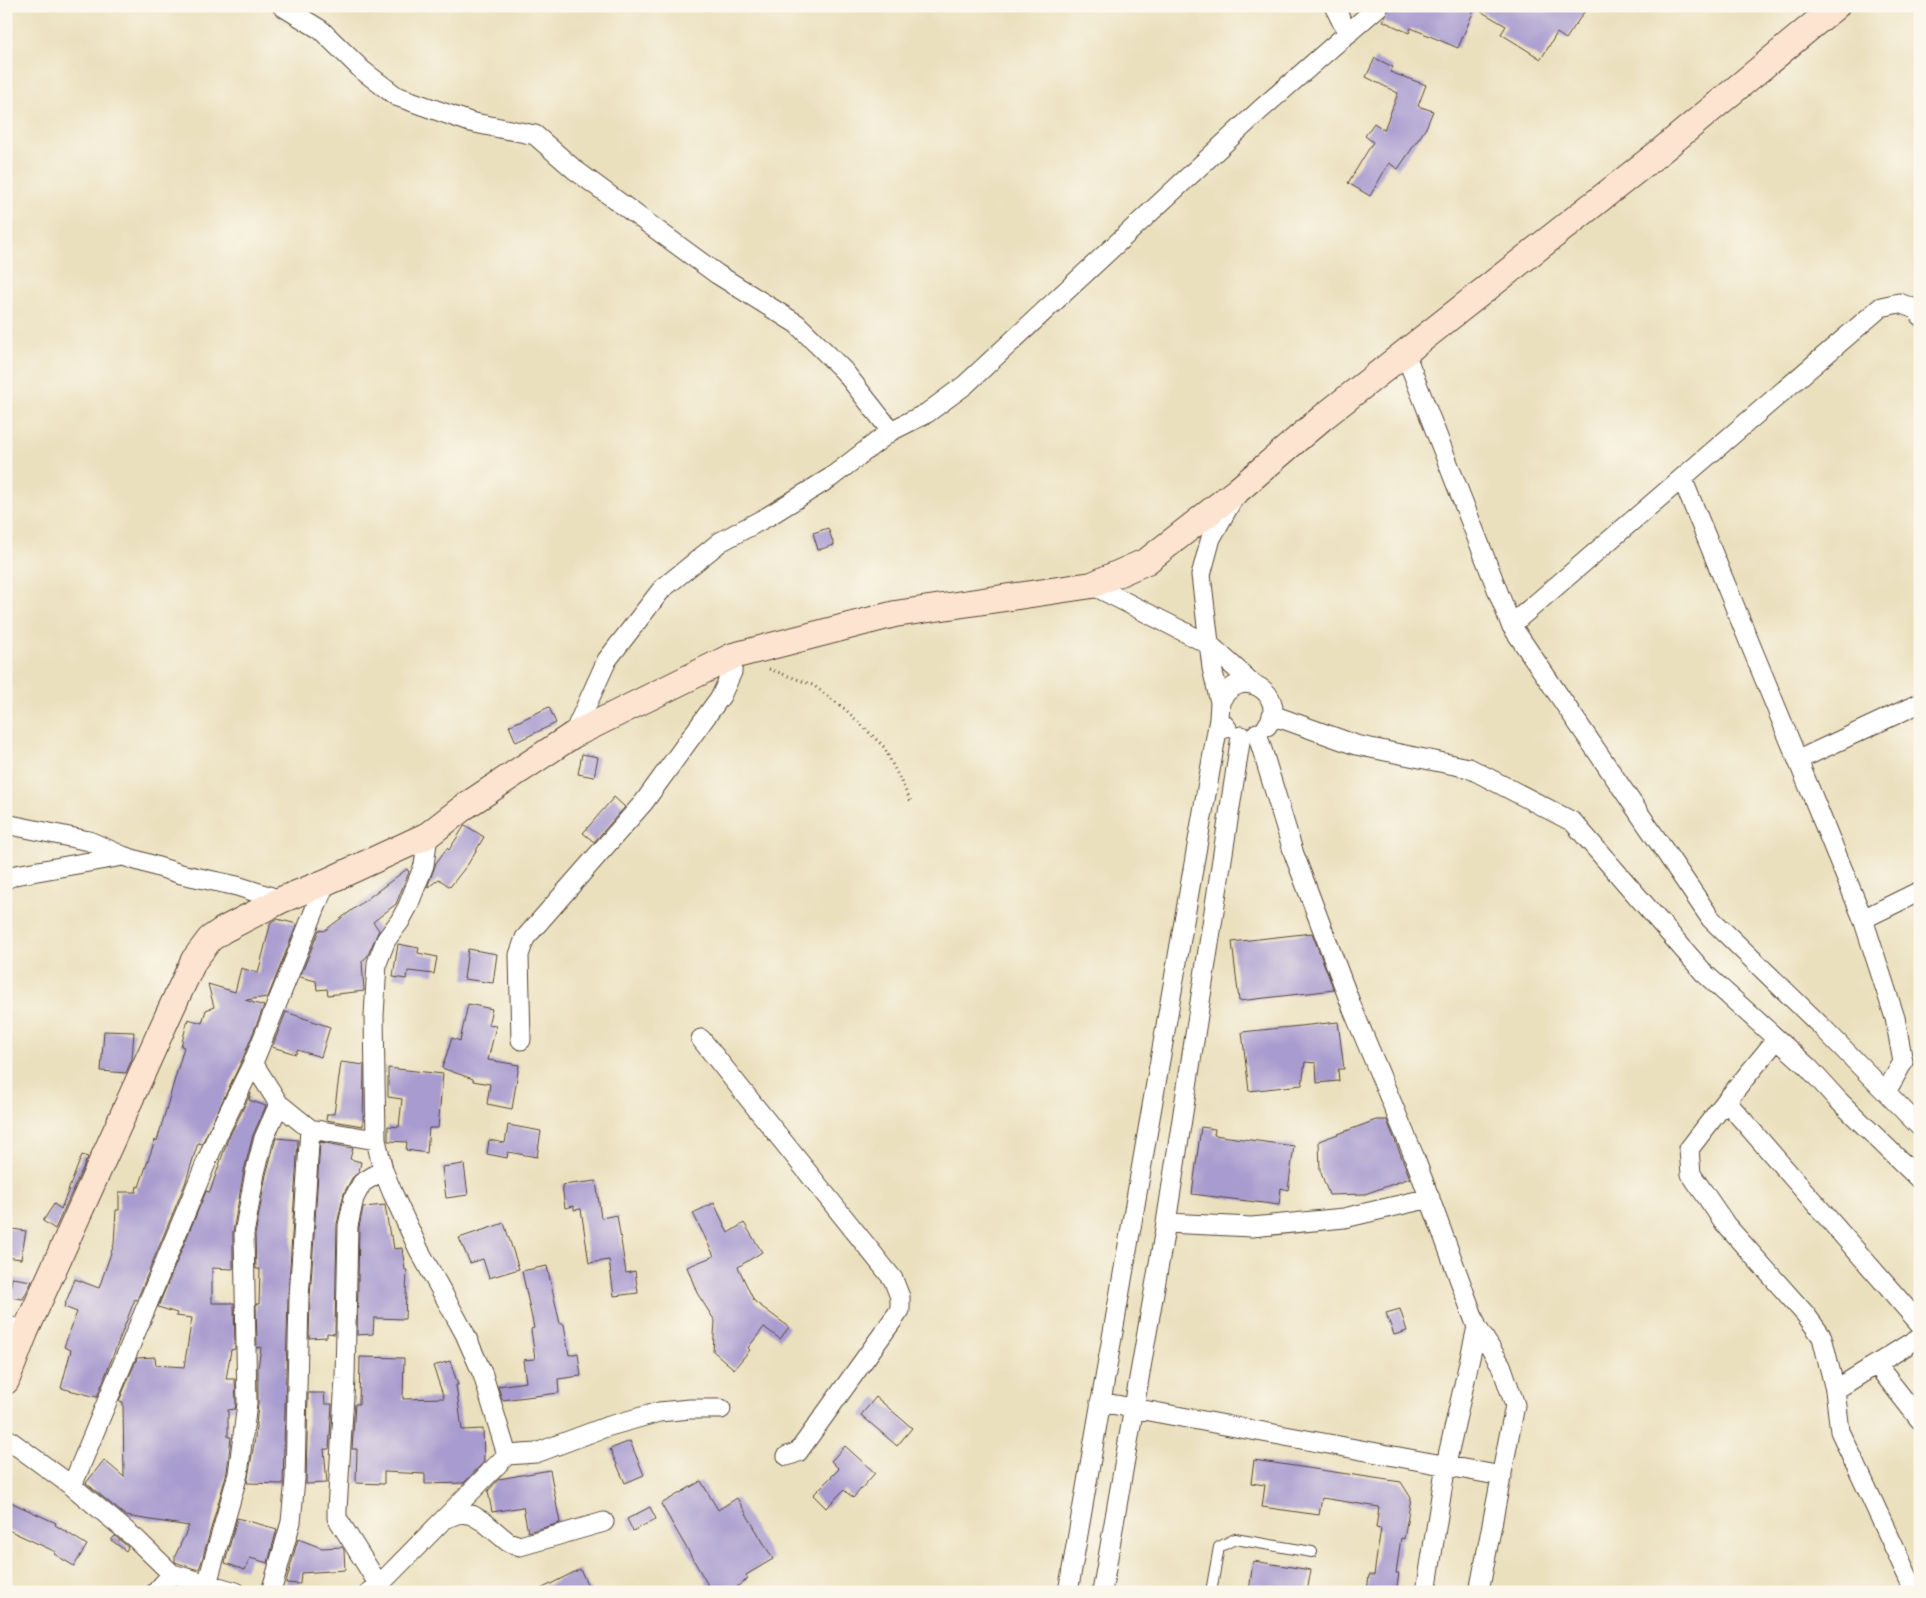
<svg xmlns="http://www.w3.org/2000/svg" width="1926" height="1598" font-family="Cardo,serif">
<style>
.building{fill:#a89bcf}
.lines{fill:none;stroke-linecap:round;stroke-linejoin:round}
.lane-casing{stroke:#554536;stroke-width:12}
.street-casing{stroke:#554536;stroke-width:21}
.secondary-casing{stroke:#554536;stroke-width:28}
.path{stroke:#554536;stroke-width:3;stroke-dasharray:1 4;stroke-linecap:butt}
.lane{stroke:#fff;stroke-width:10}
.street{stroke:#fff;stroke-width:19}
.secondary{stroke:#fde4d1;stroke-width:26}
</style>
<rect width="100%" height="100%" fill="#fbf7ec"/>
<filter id="ink" filterUnits="userSpaceOnUse"><feTurbulence type="fractalNoise" baseFrequency=".02" numOctaves="2"/><feDisplacementMap in="SourceGraphic" scale="10" xChannelSelector="R" yChannelSelector="G"/><feConvolveMatrix kernelMatrix="1 2 1 2 8 2 1 2 1" color-interpolation-filters="sRGB"/></filter>
<filter id="wash" filterUnits="userSpaceOnUse"><feTurbulence type="fractalNoise" baseFrequency=".0096" numOctaves="4" result="noise"/><feDisplacementMap in="SourceGraphic" scale="20" xChannelSelector="R" yChannelSelector="G"/><feGaussianBlur stdDeviation="1.12" result="paint"/><feColorMatrix in="noise" values="0 0 0 0 0 0 0 0 0 0 0 0 0 0 0 0 0 1.4 0 .05"/><feComposite in="paint" operator="in"/></filter>
<g filter="url(#wash)">
<rect width="100%" height="100%" fill="#ebe0be"/>
<g id="blocks">
<path class="building" d="M 1390,6 L 1588,6 L 1566,39 L 1557,33 L 1541,59 L 1501,34 L 1506,26 L 1475,8 L 1458,48 L 1411,28 L 1409,33 L 1383,21 Z
M 1375,58 L 1393,67 L 1390,72 L 1426,85 L 1418,106 L 1433,111 L 1426,128 L 1398,169 L 1389,163 L 1370,196 L 1348,183 L 1373,142 L 1365,136 L 1374,123 L 1384,130 L 1398,93 L 1366,77 Z
M 828,528 L 834,545 L 818,550 L 813,533 Z
M 549,707 L 556,723 L 516,742 L 509,726 Z
M 582,754 L 598,757 L 594,777 L 578,774 Z
M 614,797 L 625,807 L 594,842 L 583,833 Z
M 465,825 L 484,837 L 468,864 L 450,887 L 439,879 L 427,888 L 436,863 L 447,848 L 449,850 Z
M 407,869 L 409,872 L 396,904 L 373,922 L 379,930 L 367,957 L 362,961 L 364,991 L 328,995 L 327,989 L 317,990 L 316,981 L 300,977 L 319,930 L 324,931 Z
M 277,919 L 297,924 L 268,997 L 245,1000 L 264,1006 L 243,1058 L 202,1144 L 198,1143 L 185,1184 L 137,1300 L 135,1299 L 97,1397 L 61,1388 L 71,1350 L 64,1347 L 77,1312 L 64,1307 L 75,1279 L 99,1288 L 114,1244 L 116,1210 L 119,1210 L 119,1192 L 136,1192 L 137,1186 L 139,1187 L 155,1140 L 157,1141 L 184,1047 L 181,1046 L 188,1019 L 202,1023 L 206,1010 L 214,1007 L 208,984 L 235,992 L 241,968 L 258,973 L 271,922 Z
M 1312,933 L 1334,990 L 1239,1001 L 1232,942 Z
M 398,944 L 419,948 L 418,953 L 437,957 L 434,974 L 408,971 L 406,979 L 393,977 Z
M 468,949 L 497,954 L 493,983 L 464,979 Z
M 468,1004 L 492,1009 L 488,1025 L 496,1026 L 488,1060 L 519,1065 L 512,1109 L 487,1104 L 490,1084 L 473,1081 L 473,1079 L 442,1068 L 452,1038 L 460,1041 Z
M 286,1012 L 330,1027 L 321,1057 L 297,1050 L 296,1054 L 272,1047 Z
M 1338,1022 L 1344,1069 L 1338,1069 L 1339,1081 L 1317,1083 L 1316,1063 L 1305,1062 L 1302,1085 L 1249,1091 L 1242,1032 Z
M 104,1031 L 134,1032 L 132,1059 L 126,1073 L 101,1071 Z
M 341,1062 L 364,1065 L 363,1126 L 326,1120 L 327,1114 L 334,1114 Z
M 388,1068 L 443,1074 L 438,1128 L 429,1128 L 427,1153 L 406,1150 L 407,1142 L 388,1141 L 388,1126 L 399,1127 L 402,1099 L 388,1097 Z
M 251,1093 L 249,1100 L 266,1106 L 253,1135 L 244,1171 L 233,1232 L 233,1269 L 212,1268 L 212,1303 L 234,1303 L 235,1349 L 231,1350 L 226,1379 L 235,1379 L 236,1403 L 235,1409 L 228,1410 L 228,1437 L 231,1437 L 227,1472 L 201,1564 L 199,1569 L 195,1569 L 175,1562 L 175,1556 L 189,1526 L 126,1516 L 86,1483 L 104,1460 L 124,1477 L 123,1402 L 119,1401 L 137,1358 L 155,1357 L 156,1365 L 184,1367 L 192,1318 L 176,1316 L 177,1313 L 158,1307 L 206,1191 L 210,1192 L 228,1139 Z
M 1376,1120 L 1387,1120 L 1410,1178 L 1365,1194 L 1329,1195 L 1320,1170 L 1319,1141 Z
M 508,1125 L 541,1131 L 537,1157 L 508,1152 L 507,1158 L 487,1154 L 489,1140 L 505,1143 Z
M 1201,1127 L 1215,1129 L 1214,1135 L 1294,1146 L 1288,1190 L 1281,1188 L 1279,1205 L 1192,1194 Z
M 276,1138 L 298,1140 L 288,1298 L 283,1484 L 247,1483 L 255,1438 L 258,1404 L 258,1368 L 261,1347 L 257,1348 L 256,1304 L 259,1304 L 260,1269 L 256,1269 L 255,1235 L 266,1175 Z
M 320,1142 L 353,1148 L 350,1159 L 361,1162 L 359,1172 L 352,1178 L 344,1193 L 337,1224 L 335,1334 L 327,1333 L 327,1337 L 309,1338 L 310,1298 Z
M 82,1155 L 88,1157 L 55,1229 L 43,1221 L 54,1204 L 61,1209 Z
M 464,1164 L 468,1195 L 446,1198 L 442,1167 Z
M 596,1181 L 601,1218 L 617,1215 L 626,1273 L 635,1271 L 638,1293 L 614,1296 L 609,1260 L 589,1263 L 581,1209 L 574,1210 L 574,1206 L 565,1208 L 562,1185 Z
M 714,1203 L 728,1233 L 744,1223 L 762,1252 L 738,1267 L 754,1301 L 789,1327 L 780,1339 L 764,1327 L 748,1348 L 750,1350 L 734,1369 L 713,1351 L 715,1321 L 697,1293 L 687,1267 L 714,1256 L 693,1213 Z
M 385,1205 L 390,1236 L 392,1236 L 394,1249 L 402,1248 L 405,1270 L 407,1270 L 405,1319 L 374,1318 L 373,1334 L 357,1335 L 359,1227 L 363,1207 Z
M 504,1223 L 519,1269 L 489,1278 L 483,1259 L 470,1263 L 459,1238 Z
M 6,1228 L 26,1231 L 21,1259 L 6,1257 Z
M 547,1266 L 560,1324 L 564,1324 L 569,1355 L 578,1353 L 581,1376 L 558,1379 L 559,1393 L 502,1400 L 498,1386 L 526,1382 L 523,1360 L 535,1359 L 531,1329 L 534,1328 L 522,1271 Z
M 12,1278 L 32,1281 L 23,1299 L 9,1297 Z
M 1400,1309 L 1407,1331 L 1394,1335 L 1386,1313 Z
M 360,1357 L 404,1358 L 403,1399 L 444,1398 L 433,1366 L 450,1361 L 458,1385 L 456,1385 L 462,1430 L 483,1429 L 484,1462 L 464,1483 L 425,1484 L 425,1474 L 384,1472 L 384,1484 L 356,1483 L 357,1449 L 352,1449 L 355,1404 L 359,1404 Z
M 308,1393 L 324,1393 L 325,1404 L 332,1404 L 329,1449 L 324,1449 L 327,1483 L 306,1484 Z
M 876,1397 L 912,1428 L 897,1446 L 861,1415 Z
M 630,1441 L 644,1475 L 625,1483 L 610,1449 Z
M 845,1446 L 875,1473 L 853,1498 L 844,1490 L 826,1508 L 813,1495 L 839,1469 L 831,1461 Z
M 1254,1460 L 1401,1482 L 1411,1498 L 1404,1539 L 1401,1538 L 1396,1573 L 1399,1573 L 1396,1592 L 1367,1592 L 1369,1575 L 1374,1575 L 1378,1547 L 1381,1529 L 1376,1528 L 1379,1507 L 1322,1498 L 1319,1515 L 1262,1507 L 1265,1485 L 1251,1483 Z
M 550,1470 L 560,1523 L 528,1532 L 523,1507 L 492,1512 L 488,1491 L 499,1479 Z
M 701,1481 L 718,1510 L 737,1498 L 773,1559 L 746,1575 L 748,1579 L 729,1592 L 712,1592 L 661,1504 Z
M 6,1500 L 56,1523 L 55,1525 L 87,1545 L 74,1566 L 54,1554 L 56,1552 L 6,1529 Z
M 650,1507 L 656,1519 L 633,1531 L 627,1519 Z
M 237,1518 L 277,1529 L 268,1563 L 250,1558 L 245,1570 L 225,1563 Z
M 115,1536 L 128,1547 L 126,1551 L 111,1540 Z
M 298,1539 L 322,1548 L 342,1547 L 344,1550 L 345,1570 L 301,1573 L 300,1584 L 286,1583 Z
M 1253,1561 L 1311,1570 L 1307,1592 L 1249,1592 Z
M 580,1569 L 591,1592 L 535,1592 Z"/>
</g>
</g>
<g filter="url(#ink)">
<use href="#blocks" fill-opacity="0" stroke="#554536" stroke-width="1"/>
<g class="lines">
<defs>
<path id="lane" d="M 1211,1592 L 1219,1547 L 1235,1539 L 1312,1552"/>
<path id="street" d="M 282,6 L 321,30 L 362,70 L 396,96 L 470,122 L 535,135 L 575,170 L 717,274 L 797,324 L 844,371 L 891,431
M 1334,6 L 1348,34
M 1405,353 L 1511,625 L 1711,919 L 1823,1028 L 1920,1127
M 1682,478 L 1863,919 L 1895,1018 L 1903,1062 L 1886,1092
M 1092,585 L 1210,645 L 1252,683
M 1511,625 L 1881,307 L 1899,303 L 1918,310 L 1920,316
M 1220,702 C 1240,661 1290,696 1267,726
M 1272,715 L 1356,745 L 1469,768 L 1573,822 L 1704,973 L 1808,1067 L 1837,1099 L 1920,1180
M 1227,728 L 1219,719 L 1220,702 L 1212,668 L 1201,575 L 1211,538 L 1234,497
M 1257,733 L 1294,854 L 1353,1010 L 1414,1156 L 1477,1327 L 1501,1365 L 1515,1405 L 1479,1592
M 573,735 L 607,660 L 662,589 L 720,542 L 767,517 L 830,478 L 891,431 L 927,413 L 965,385 L 1260,110 L 1379,6
M 1798,760 L 1920,703
M 6,824 L 89,841 L 123,856 L 181,874 L 237,886 L 281,900
M 6,879 L 15,875 L 123,856
M 1863,919 L 1920,891
M 701,1039 L 893,1279 L 900,1297 L 900,1310 L 798,1452 L 787,1456
M 1777,1039 L 1726,1101 L 1689,1149 L 1691,1174 L 1726,1225 L 1806,1315 L 1822,1337 L 1835,1390 L 1840,1431 L 1915,1592
M 521,1040 L 519,955 L 525,938 L 644,802 L 721,696 L 732,672 L 733,656
M 1726,1101 L 1920,1324
M 279,1104 L 310,1129 L 376,1140 L 383,1170 L 393,1194 L 419,1250 L 465,1334 L 483,1375 L 507,1455 L 444,1519
M 376,1140 L 374,1016 L 377,963 L 386,940 L 400,921 L 408,906 L 424,865 L 428,835
M 1166,1223 L 1252,1227 L 1344,1218 L 1430,1198
M 6,1325 L 25,1332
M 1876,1364 L 1920,1420
M 1835,1390 L 1920,1337
M 1100,1402 L 1502,1476
M 6,1438 L 72,1486 L 136,1539 L 172,1574 L 236,1592
M 507,1455 L 536,1453 L 606,1427 L 659,1412 L 690,1409 L 721,1409
M 72,1486 L 218,1134 L 253,1063 L 326,882
M 207,1584 L 238,1474 L 247,1404 L 244,1234 L 255,1173 L 264,1138 L 279,1104 L 253,1063
M 379,1585 L 341,1524 L 337,1518 L 337,1510 L 345,1379 L 348,1226 L 354,1198 L 362,1183 L 383,1170
M 370,1591 L 379,1585 L 444,1519 L 460,1513 L 472,1515 L 484,1522 L 508,1542 L 520,1546 L 604,1522
M 156,1592 L 172,1574
M 271,1592 L 291,1522 L 295,1479 L 299,1298 L 310,1129
M 1068,1592 L 1219,719
M 1102,1592 L 1166,1223 L 1241,736
M 1426,1592 L 1446,1464 L 1477,1327"/>
<path id="secondary" d="M 6,1381 L 25,1332 L 171,1009 L 194,960 L 210,939 L 223,930 L 281,900 L 326,882 L 428,835 L 464,807 L 573,735 L 733,656 L 895,614 L 1092,585 L 1147,561 L 1238,490 L 1322,418 L 1656,155 L 1836,6"/>
</defs>
<use href="#lane" class="lane-casing"/>
<use href="#street" class="street-casing"/>
<use href="#secondary" class="secondary-casing"/>
<path class="path" d="M 769,669 L 813,685 L 846,710 L 884,747 L 912,804"/>
<use href="#lane" class="lane"/>
<use href="#street" class="street"/>
<use href="#secondary" class="secondary"/>
</g>
</g>
<rect width="1926" height="1598" fill="none" stroke="#fbf7ec" stroke-width="25"/>
</svg>
